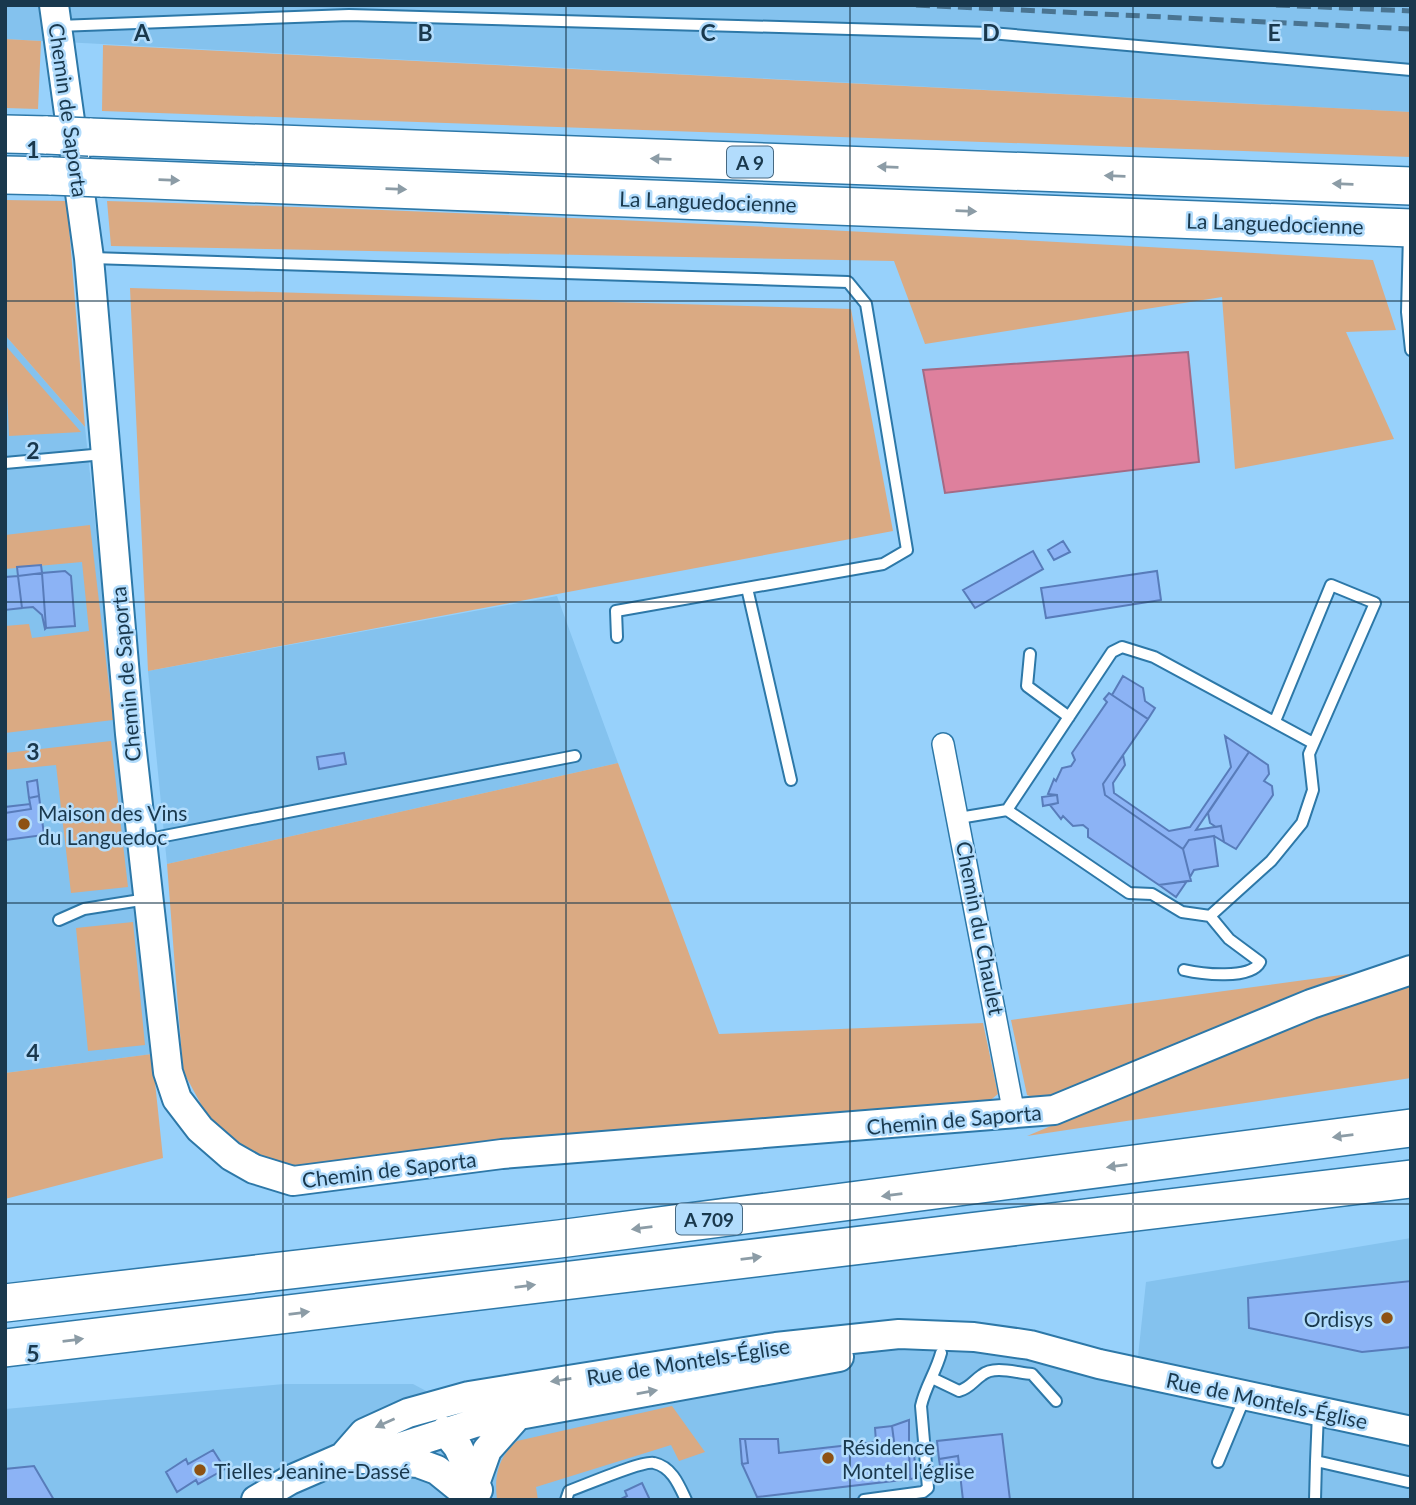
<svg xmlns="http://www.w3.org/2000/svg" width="1416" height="1505" font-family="Lato,sans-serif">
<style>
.built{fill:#84c2ee}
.green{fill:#daaa83}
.water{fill:#de809d;stroke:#a36a85;stroke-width:2}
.building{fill:#8cb3f5;stroke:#587cba;stroke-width:2}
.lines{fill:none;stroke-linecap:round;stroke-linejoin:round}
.lane-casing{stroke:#2d78a8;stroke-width:14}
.street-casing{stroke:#2d78a8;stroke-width:24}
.secondary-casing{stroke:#2d78a8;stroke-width:32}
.highway-casing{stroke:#2d78a8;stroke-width:40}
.lane{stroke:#fff;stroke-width:10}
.street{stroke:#fff;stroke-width:21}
.secondary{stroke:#fff;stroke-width:28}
.highway{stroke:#fff;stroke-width:37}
.rail{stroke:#4a7491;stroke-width:5;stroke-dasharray:14 7;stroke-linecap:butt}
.highway-bridge-casing{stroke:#2d78a8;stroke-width:40;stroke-linecap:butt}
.highway-bridge{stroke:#fff;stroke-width:37}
.oneway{fill:#8c9ca6}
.grid{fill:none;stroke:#19384d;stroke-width:2;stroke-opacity:0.55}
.poi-dot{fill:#8e5212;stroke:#b2dcfc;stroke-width:2.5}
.labels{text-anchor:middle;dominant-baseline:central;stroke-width:5;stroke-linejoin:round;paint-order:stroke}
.shield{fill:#b2dcfc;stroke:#476982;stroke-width:2}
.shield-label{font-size:19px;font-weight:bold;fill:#19384d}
.street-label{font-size:21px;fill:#19384d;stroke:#b2dcfc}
.poi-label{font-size:21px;fill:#19384d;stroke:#b2dcfc;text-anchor:start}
.grid-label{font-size:23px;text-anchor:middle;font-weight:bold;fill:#19384d;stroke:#b2dcfc;stroke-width:5;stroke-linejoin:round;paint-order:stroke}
</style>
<rect width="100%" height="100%" fill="#97d1fb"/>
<path class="built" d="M 5,5 L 1411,5 L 1411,112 L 5,39 Z
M 5,335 L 85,427 L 152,1054 L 5,1073 Z
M 557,596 L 618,763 L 167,864 L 148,671 Z
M 1411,1238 L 1411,1500 L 5,1500 L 5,1409 L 284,1384 L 413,1384 L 481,1420 L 725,1369 L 894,1350 L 1003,1354 L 1136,1375 L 1146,1282 Z"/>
<path class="green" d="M 5,39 L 41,41 L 38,109 L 5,108 Z
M 103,45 L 1411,112 L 1411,157 L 102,111 Z
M 5,200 L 67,201 L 85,427 L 5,335 Z
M 107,201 C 530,213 951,235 1373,260 L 1396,330 L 1346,332 L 1394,439 L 1235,469 L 1222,297 L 925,344 L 894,261 L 111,246 Z
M 130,288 L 851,309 L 893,531 L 148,671 Z
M 5,345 L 81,432 L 9,436 Z
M 90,525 L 113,720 L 5,733 L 5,626 L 29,624 L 32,638 L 89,631 L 82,562 L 5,569 L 5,535 Z
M 111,741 L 128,887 L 71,893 L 56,765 L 5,770 L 5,753 Z
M 618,763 L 719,1034 L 983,1023 L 998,1094 L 977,1111 L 293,1166 L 266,1162 L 231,1138 L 209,1119 L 183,1071 L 167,864 Z
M 133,922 L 145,1045 L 88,1051 L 76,928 Z
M 1356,973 L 1048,1104 L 1027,1095 L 1011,1020 Z
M 1411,981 L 1411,1078 L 1027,1136 L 1314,1016 Z
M 152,1054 L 163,1158 L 5,1199 L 5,1073 Z
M 672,1406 L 705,1452 L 679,1461 L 671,1445 L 536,1487 L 538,1500 L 497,1500 C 494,1475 498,1458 517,1441 Z"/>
<path class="water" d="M 1188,352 L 1199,462 L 945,493 L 923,370 Z"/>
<path class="building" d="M 1063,541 L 1070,552 L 1054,560 L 1048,550 Z
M 1033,551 L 1043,569 L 975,608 L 963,590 Z
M 41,565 L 42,573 L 18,576 L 17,567 Z
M 65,571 L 71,576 L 75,626 L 46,628 L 42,573 Z
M 1157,571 L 1161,600 L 1046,618 L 1041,588 Z
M 42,573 L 46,628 L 45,629 L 42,615 L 33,607 L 22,608 L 18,576 Z
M 18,576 L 22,608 L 5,610 L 5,577 Z
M 1123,676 L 1143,688 L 1145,701 L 1155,708 L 1148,719 L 1112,695 Z
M 1109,693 L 1148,719 L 1103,784 L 1105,795 L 1183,849 L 1191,881 L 1159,885 L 1088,837 L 1088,829 L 1083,825 L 1073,826 L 1063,816 L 1061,819 L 1050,805 L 1058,803 L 1057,795 L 1048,794 L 1054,779 L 1056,781 L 1062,768 L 1071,766 L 1075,760 L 1072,753 L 1107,702 L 1104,699 Z
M 1225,736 L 1249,752 L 1196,830 L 1221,826 L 1224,842 L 1214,836 L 1189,840 L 1183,849 L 1105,795 L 1103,784 L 1123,755 L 1125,765 L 1113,783 L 1114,793 L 1169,831 L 1190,827 L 1231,767 Z
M 1249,752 L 1268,765 L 1269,774 L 1264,781 L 1272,786 L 1273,795 L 1236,849 L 1224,842 L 1221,826 L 1216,827 L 1210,823 L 1208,813 Z
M 344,753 L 346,764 L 319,769 L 317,757 Z
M 37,780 L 39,796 L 29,798 L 27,782 Z
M 1057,795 L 1058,803 L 1043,806 L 1042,797 Z
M 39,796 L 44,835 L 5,840 L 5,813 L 31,809 L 29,798 Z
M 30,804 L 31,809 L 5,813 L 5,807 Z
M 1214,836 L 1218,866 L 1194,870 L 1190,877 L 1183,849 L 1189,840 Z
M 1187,881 L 1176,897 L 1159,885 Z
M 1411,1281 L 1411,1347 L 1362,1352 L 1249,1328 L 1248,1298 Z
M 909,1420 L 909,1448 L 895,1449 L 892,1426 Z
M 892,1426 L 895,1449 L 909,1448 L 910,1479 L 757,1497 L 742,1464 L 748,1463 L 745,1439 L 778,1439 L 779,1453 L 876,1442 L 875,1428 Z
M 1002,1434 L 1010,1500 L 963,1500 L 958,1456 L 939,1459 L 937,1441 Z
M 740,1439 L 745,1439 L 748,1463 L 742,1464 Z
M 913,1447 L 917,1478 L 910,1479 L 909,1448 Z
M 213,1450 L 225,1469 L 198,1484 L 196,1480 L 177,1492 L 166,1472 L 186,1459 L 188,1464 Z
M 958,1456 L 959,1464 L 940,1466 L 939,1459 Z
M 34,1466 L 54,1500 L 5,1500 L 5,1469 Z
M 642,1483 L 650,1500 L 619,1500 L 627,1496 L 625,1491 Z"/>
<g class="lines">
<defs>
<path id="lane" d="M 58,26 L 349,15 L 991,33 L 1411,70
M 1409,234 L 1407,312 L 1411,350
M 92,258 L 848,282 L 866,304 L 907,550 L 883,564 L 616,611 L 617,637
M 5,463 L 104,454
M 747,588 L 791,780
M 1030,654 L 1027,686 L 1069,717
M 1007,810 L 1112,652 L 1122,647 L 1154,657 L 1313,743
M 959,818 L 1007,810 L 1129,893 L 1152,894 L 1182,912 L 1210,916 L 1271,861 L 1302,823 L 1313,790 L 1309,754 L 1375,603 L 1331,585 L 1275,721
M 144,840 L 575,756
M 59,920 L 84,909 L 147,899
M 1184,970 C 1201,974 1251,980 1260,962 L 1229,939 L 1210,916
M 934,1379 L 959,1391 C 970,1388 973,1381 982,1375 C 994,1365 1017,1373 1032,1374 L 1056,1401
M 1318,1413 L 1316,1461 L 1408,1482
M 1218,1462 L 1245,1397
M 566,1500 L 569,1491 C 583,1486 643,1460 654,1463 C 672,1467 679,1485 686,1500
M 864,1500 L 923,1492 L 928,1488 L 921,1406 C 925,1387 936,1372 941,1353
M 1315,1500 L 1316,1461"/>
<path id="street" d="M 943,744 L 1014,1114"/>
<path id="secondary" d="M 54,5 L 89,258 L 130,734 L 168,1072 L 177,1099 L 200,1129 L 231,1156 L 254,1169 L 293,1181 L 502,1154 L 1054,1110 L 1311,1004 L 1411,970
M 445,1431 L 458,1447 L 478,1490
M 343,1457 L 364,1433 L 408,1413 L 469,1396 L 776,1347 L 899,1334 L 974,1337 L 1030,1345 L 1099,1364 L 1411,1431
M 363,1459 L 475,1423 L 839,1357
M 476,1481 L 487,1450 L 518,1415
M 256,1500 L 290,1480 L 343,1457 L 418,1463 L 437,1470 L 458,1487"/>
<path id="highway" d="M 5,134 L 47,135
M 89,137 L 1411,186
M 5,175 L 52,176
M 101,178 L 1411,228
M 5,1303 L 559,1239 L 1411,1128
M 5,1348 L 1411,1179"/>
</defs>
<use href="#lane" class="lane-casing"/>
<use href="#street" class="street-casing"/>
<use href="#secondary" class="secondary-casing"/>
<use href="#highway" class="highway-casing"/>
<use href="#lane" class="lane"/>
<use href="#street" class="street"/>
<use href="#secondary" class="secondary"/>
<use href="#highway" class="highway"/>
<path class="rail" d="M 916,5 L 1411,29
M 1276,5 L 1411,11"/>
<defs>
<path id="highway-bridge" d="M 47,135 L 89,137
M 52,176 L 101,178"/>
</defs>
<use href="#highway-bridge" class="highway-bridge-casing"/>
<use href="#highway-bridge" class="highway-bridge"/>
</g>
<defs><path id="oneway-solid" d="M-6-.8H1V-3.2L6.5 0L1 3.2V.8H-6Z" transform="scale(1.75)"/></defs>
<g class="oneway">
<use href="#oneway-solid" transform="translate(661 159) rotate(-178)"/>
<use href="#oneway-solid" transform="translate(888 167) rotate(-178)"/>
<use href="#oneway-solid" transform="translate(1115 176) rotate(-178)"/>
<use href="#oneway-solid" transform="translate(169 180) rotate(2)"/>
<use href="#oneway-solid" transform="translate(1343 184) rotate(-178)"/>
<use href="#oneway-solid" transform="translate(396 189) rotate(2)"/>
<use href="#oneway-solid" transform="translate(966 211) rotate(2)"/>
<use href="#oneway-solid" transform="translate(1343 1136) rotate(173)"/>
<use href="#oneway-solid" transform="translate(1117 1166) rotate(173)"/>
<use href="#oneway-solid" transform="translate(892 1195) rotate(173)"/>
<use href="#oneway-solid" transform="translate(642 1228) rotate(173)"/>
<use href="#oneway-solid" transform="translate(751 1258) rotate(-7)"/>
<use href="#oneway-solid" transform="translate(525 1286) rotate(-7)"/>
<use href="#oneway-solid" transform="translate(299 1313) rotate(-7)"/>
<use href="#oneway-solid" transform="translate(73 1340) rotate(-7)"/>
<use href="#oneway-solid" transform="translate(561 1380) rotate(171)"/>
<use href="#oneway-solid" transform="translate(647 1392) rotate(-10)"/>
<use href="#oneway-solid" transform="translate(385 1423) rotate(156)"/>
</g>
<path class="grid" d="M 283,5 L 283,1500M 566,5 L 566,1500M 850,5 L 850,1500M 1133,5 L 1133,1500M 5,301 L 1411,301M 5,602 L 1411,602M 5,903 L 1411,903M 5,1204 L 1411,1204"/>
<g class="poi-dot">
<circle cx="24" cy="824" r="7"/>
<circle cx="1387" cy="1318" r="7"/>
<circle cx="828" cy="1458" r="7"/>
<circle cx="200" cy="1470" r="7"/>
</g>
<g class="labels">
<g class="shield">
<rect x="727" y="146.5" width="46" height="31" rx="5"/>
<rect x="676" y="1203.5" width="66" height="31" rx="5"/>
</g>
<g class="shield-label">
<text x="750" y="162">A 9</text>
<text x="709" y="1219">A 709</text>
</g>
<g class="street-label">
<text transform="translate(69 110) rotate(82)">Chemin de Saporta</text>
<text transform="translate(708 201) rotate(2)">La Languedocienne</text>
<text transform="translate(1275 223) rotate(2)">La Languedocienne</text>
<text transform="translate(125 674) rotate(-95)">Chemin de Saporta</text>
<text transform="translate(981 928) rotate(79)">Chemin du Chaulet</text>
<text transform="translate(954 1119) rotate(-5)">Chemin de Saporta</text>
<text transform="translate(389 1169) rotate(-7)">Chemin de Saporta</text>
<text transform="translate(688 1361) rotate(-9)">Rue de Montels-Église</text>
<text transform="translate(1267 1400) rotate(12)">Rue de Montels-Église</text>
</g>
<g class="poi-label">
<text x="38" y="812">Maison des Vins<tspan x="38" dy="24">du Languedoc</tspan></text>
<text x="1373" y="1318" text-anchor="end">Ordisys</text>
<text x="842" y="1446">Résidence<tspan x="842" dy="24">Montel l'église</tspan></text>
<text x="214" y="1470">Tielles Jeanine-Dassé</text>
</g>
</g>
<g class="grid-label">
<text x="142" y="41">A</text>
<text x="425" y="41">B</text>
<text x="708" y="41">C</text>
<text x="991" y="41">D</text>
<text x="1274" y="41">E</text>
<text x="33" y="158">1</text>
<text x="33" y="459">2</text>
<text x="33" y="760">3</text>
<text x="33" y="1061">4</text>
<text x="33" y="1362">5</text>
</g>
<rect width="1416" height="1505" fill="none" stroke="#19384d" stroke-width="14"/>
</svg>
